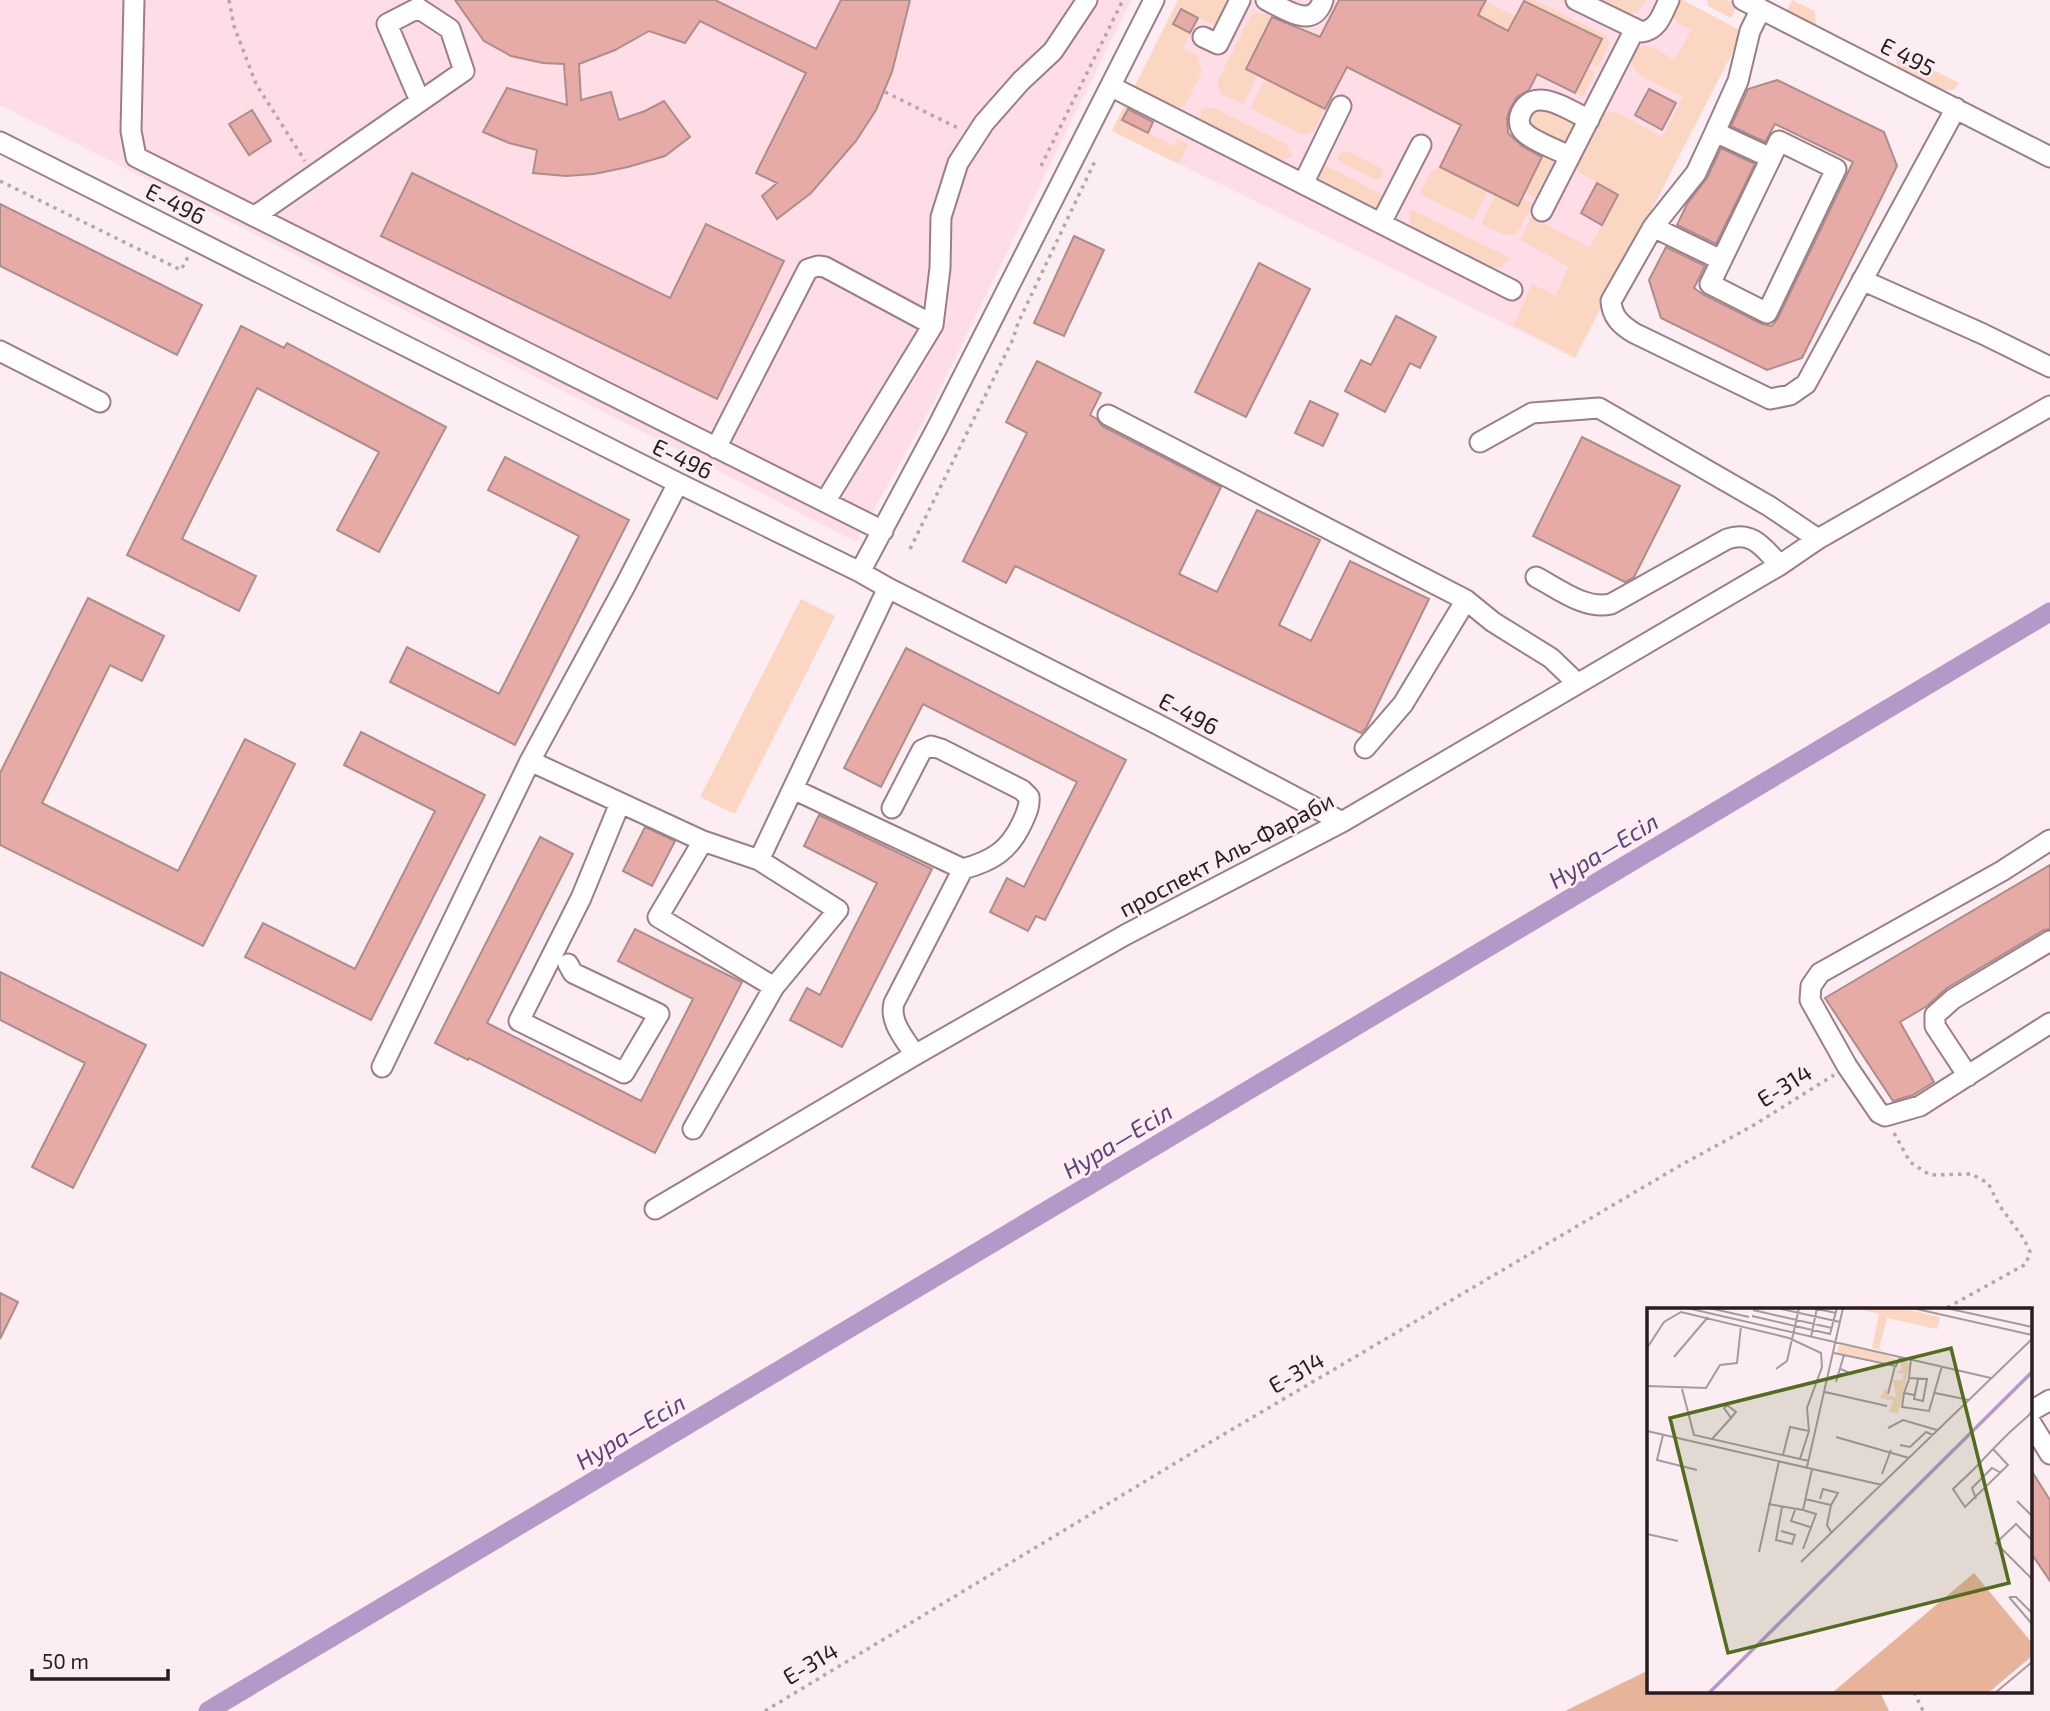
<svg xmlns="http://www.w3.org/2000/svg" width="2050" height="1711" font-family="'Exo 2',sans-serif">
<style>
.built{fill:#ffdde7}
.green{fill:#fad6c3}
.forest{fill:#e7b499}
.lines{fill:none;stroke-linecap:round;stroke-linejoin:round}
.canal{stroke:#b19ac7;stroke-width:19}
.building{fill:#e6aba6;stroke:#ad8d8a;stroke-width:2}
.minor-casing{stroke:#9c7e87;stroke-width:23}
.path{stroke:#b4a7aa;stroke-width:3.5;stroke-dasharray:3.5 5;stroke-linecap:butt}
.minor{stroke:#fff;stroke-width:19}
.labels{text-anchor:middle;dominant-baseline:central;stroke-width:5;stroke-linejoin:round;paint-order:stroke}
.street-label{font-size:23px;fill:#291d20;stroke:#fbedf1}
.water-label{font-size:24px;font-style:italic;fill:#60417c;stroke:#fbedf1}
.inset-river{fill:none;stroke:#b19ac7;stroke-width:3.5}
.inset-road{fill:none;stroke:#a79a9d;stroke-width:2}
.view{fill:#536d1f;fill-opacity:0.15;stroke:#536d1f;stroke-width:3.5}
.inset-edge{fill:none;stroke:#291d20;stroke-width:3.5}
</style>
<rect width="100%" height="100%" fill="#fbedf1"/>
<path class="built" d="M 0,0 L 1131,0 L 932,405 L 856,542 L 509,363 L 0,105 Z
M 1178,0 L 1680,0 L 1743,32 L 1575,358 L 1112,131 Z"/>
<path class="green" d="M 1178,0 L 1231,0 L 1218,23 L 1208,23 L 1198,18 L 1183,48 L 1197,56 L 1202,72 L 1185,106 L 1174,110 L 1133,90 Z
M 1524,0 L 1534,0 L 1607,36 L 1609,45 L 1598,67 L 1590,63 L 1602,39 L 1524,1 Z
M 1591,0 L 1646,0 L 1639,11 L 1628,15 Z
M 1676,0 L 1683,0 L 1743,32 L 1575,358 L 1513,325 L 1532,284 L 1555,295 L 1569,267 L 1520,240 L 1531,217 L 1590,247 L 1618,195 L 1580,173 L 1577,169 L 1577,162 L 1599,117 L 1604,113 L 1616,112 L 1662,137 L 1683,97 C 1669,89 1651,83 1639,74 C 1628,66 1630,45 1645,46 C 1656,47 1666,56 1675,60 L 1691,30 C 1673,20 1670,21 1676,0 Z
M 1707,0 L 1727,0 L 1737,5 L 1731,18 L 1708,6 Z
M 1792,0 L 1815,11 L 1816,24 L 1812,25 L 1786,13 Z
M 1486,1 L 1516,17 L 1508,31 L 1478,15 Z
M 1256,13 L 1274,15 L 1247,69 L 1258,75 L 1243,104 L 1221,94 L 1217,82 L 1251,15 Z
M 1893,50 L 1959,83 L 1954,90 L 1940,90 L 1899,70 Z
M 1588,69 L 1595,73 L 1583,97 L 1575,93 Z
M 1265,79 L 1325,109 L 1314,131 L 1303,135 L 1250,108 Z
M 1125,104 L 1129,106 L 1123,120 L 1174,146 L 1178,139 L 1188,144 L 1179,164 L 1112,131 Z
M 1541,106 L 1570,118 L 1574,126 L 1570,138 L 1559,143 L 1530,127 L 1531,114 Z
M 1212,107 L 1286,144 L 1293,157 L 1278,161 L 1202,124 L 1200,113 L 1202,109 Z
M 1347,151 L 1381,168 L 1383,171 L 1382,176 L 1379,179 L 1374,179 L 1341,162 L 1338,159 L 1339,154 Z
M 1543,156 L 1554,161 L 1535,198 L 1525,193 Z
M 1319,162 L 1387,197 L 1381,206 L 1371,208 L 1323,185 C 1315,177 1317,172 1319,162 Z
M 1440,167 L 1488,191 L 1473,220 L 1419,194 L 1431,172 Z
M 1496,194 L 1518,205 L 1522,198 L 1533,203 C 1515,238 1519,243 1481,224 Z
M 1411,209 L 1510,258 L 1501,267 L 1487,267 L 1416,231 C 1408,225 1409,218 1411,209 Z
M 801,599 L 835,616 L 735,814 L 700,797 Z"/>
<path class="forest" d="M 1649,1670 L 1649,1692 L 1880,1692 L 1889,1711 L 1565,1711 Z"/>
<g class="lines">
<path class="canal" d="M 208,1711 L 2050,612"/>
</g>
<path class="building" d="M 455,0 L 715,0 L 816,49 L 841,0 L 910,0 L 892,72 L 876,110 L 856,141 L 811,193 L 777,219 L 762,196 L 777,183 L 756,173 L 806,73 L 700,21 L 685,43 L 649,31 L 615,50 L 579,64 L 581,100 L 611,92 L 619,120 L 645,111 L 664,101 L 690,137 L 665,156 L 628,167 L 594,174 L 566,176 L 533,173 L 537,150 L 509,143 L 483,132 L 507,88 L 567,105 L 564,64 L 543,63 L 511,56 L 484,41 Z
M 1339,0 L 1486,0 L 1478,15 L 1508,31 L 1524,1 L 1602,39 L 1575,93 L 1537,74 L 1529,90 L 1517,97 L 1510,109 L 1507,118 L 1508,133 L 1522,146 L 1542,157 L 1518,206 L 1440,167 L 1461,125 L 1347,67 L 1325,109 L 1246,69 L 1272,17 L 1320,37 Z
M 1181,9 L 1198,18 L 1190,33 L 1173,24 Z
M 1777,80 L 1884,132 L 1897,166 L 1802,358 L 1767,370 L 1661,318 L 1649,280 L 1666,247 L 1705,266 L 1694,288 L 1704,295 L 1762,324 L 1772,326 L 1778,318 L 1853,162 L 1775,124 L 1765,142 L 1731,126 L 1748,89 Z
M 1649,89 L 1676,103 L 1662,130 L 1635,115 Z
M 1128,109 L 1153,122 L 1148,133 L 1122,120 Z
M 252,110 L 271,141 L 249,155 L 229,124 Z
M 1721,148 L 1755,164 L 1716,244 L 1677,225 L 1687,204 L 1707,178 Z
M 412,173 L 670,298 L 706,224 L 784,261 L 717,399 L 381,236 Z
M 1597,183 L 1618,195 L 1602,225 L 1581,213 Z
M 0,204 L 202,305 L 177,355 L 0,266 Z
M 1074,236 L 1104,250 L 1064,336 L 1034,323 Z
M 1259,263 L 1310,289 L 1246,417 L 1195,392 Z
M 1396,316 L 1436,337 L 1420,368 L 1410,363 L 1385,412 L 1345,391 L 1361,360 L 1371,365 Z
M 241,326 L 284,348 L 287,343 L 446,427 L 379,552 L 337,530 L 379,452 L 257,388 L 182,539 L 256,576 L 239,611 L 127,555 Z
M 1037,361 L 1101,393 L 1090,415 L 1097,419 L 1102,426 L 1221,487 L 1179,574 L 1217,592 L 1257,510 L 1320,540 L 1279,625 L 1311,641 L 1350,561 L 1429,599 L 1366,728 L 1361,733 L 1015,566 L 1006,583 L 963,561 L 1027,433 L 1006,422 Z
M 1310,401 L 1338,414 L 1323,446 L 1295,433 Z
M 1582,437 L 1680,486 L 1634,577 L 1625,582 L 1533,536 Z
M 505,457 L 629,520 L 515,745 L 390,682 L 407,647 L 499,694 L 579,536 L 488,490 Z
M 88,598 L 164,636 L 142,681 L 110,665 L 42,803 L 178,871 L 245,739 L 295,764 L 203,946 L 0,845 L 0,773 Z
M 906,648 L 1126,760 L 1045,920 L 1036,916 L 1028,931 L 990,912 L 1007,878 L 1024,887 L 1077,782 L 923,704 L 881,787 L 844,768 Z
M 361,732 L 485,795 L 371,1020 L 245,957 L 263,923 L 355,969 L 435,811 L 344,765 Z
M 819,815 L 932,869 L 842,1047 L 790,1020 L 807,988 L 820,995 L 877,883 L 804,846 Z
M 645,827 L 675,841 L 652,886 L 623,871 Z
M 540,837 L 573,854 L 487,1023 L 641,1101 L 693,999 L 618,961 L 635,929 L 742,982 L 655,1153 L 469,1058 L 468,1060 L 435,1043 Z
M 2050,865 L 2050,929 L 2044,930 L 1947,988 L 1927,1006 L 1900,1022 L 1934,1082 L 1913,1095 L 1893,1101 L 1825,998 Z
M 0,972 L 146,1045 L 73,1188 L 32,1167 L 85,1063 L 0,1020 Z
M 0,1293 L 18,1302 L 0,1339 Z
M 2031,1470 L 2050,1500 L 2050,1581 L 2031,1553 Z"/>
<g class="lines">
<defs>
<path id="minor" d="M 134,0 L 131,131 L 136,157 L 883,531
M 1266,0 C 1285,9 1313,31 1323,0
M 1576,0 L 1642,32 C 1659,29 1662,14 1669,0
M 1743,0 L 2050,157
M 1761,9 L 1750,31 L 1738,81 L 1715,132 L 1771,158 L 1779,141 L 1836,169 L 1767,313 L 1710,284 L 1771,158
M 1203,37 L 1218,44 L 1240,0
M 1112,87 L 1512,290
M 1715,132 L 1696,173 L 1653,227 L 1721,260
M 0,142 L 678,483 L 860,572 L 888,588 L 1157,724 L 1342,822
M 1570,156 C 1559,151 1533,141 1525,133 C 1519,128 1518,120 1521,113 C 1534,84 1571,111 1589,120
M 1303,184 L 1341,106
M 1542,211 L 1635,29
M 255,216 L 464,71 L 450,29 L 418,8 L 387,24 L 420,101
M 1381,223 L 1421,145
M 1653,227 L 1611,301 C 1612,317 1621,325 1634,333 L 1770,399 L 1790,395 L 1806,384 L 1956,108
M 1862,280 L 1983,334 L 2050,367
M 0,351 L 100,402
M 1108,415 L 1466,600 L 1493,622 L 1551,658 L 1577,683
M 1480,442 L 1532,413 L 1599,408 L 1769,506 L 1818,539
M 716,448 L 808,269 L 818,266 L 825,267 L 933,325
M 825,502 L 933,325 L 940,268 L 941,217 L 958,163 L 984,123 L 1021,81 L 1053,51 L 1087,0
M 860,572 L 937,428 L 1154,0
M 1536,577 C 1559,589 1585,610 1611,604 L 1727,539 C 1753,530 1764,549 1780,565
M 1365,748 L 1403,704 L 1466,600
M 530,761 L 703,841 L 759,860
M 793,789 L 963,869 C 992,861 1009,851 1022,823 C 1026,814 1030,807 1029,797 L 1022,790 L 941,749 L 931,746 L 922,750 L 892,808
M 2050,840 L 2002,871 L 1820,973 L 1811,986 L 1810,1000 L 1847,1066 L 1879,1113 L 1885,1116 L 1920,1106 L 2050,1023
M 703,841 L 658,917 L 774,987
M 568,964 L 573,973 L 659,1014 L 624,1073 L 519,1021 L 581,898 L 620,803
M 915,1055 C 905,1039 889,1022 894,1003 L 963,869
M 382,1067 L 530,761 L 625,586 L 678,483
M 1968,1076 L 1935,1026 L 1935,1015 L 1953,999 L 2050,941
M 693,1129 L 774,987 L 838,910 L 759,860 L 888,588
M 655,1209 L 915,1055 L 1125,935 L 1342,822 L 1780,565 L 1818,539 L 2050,406
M 2031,1411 L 2050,1400
M 2031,1423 L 2050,1454"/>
</defs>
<use href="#minor" class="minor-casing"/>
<path class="path" d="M 229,0 L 234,26 L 256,84 L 305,161
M 885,92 L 958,128
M 1041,166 L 1123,0
M 0,181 L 181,270 L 189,255
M 910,549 L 1013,339 L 1018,323 L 1095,161
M 1894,1133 L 1910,1162 L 1930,1175 L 1971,1174 L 1988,1183 L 1999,1205 L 2024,1239 L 2030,1252 L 2026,1264 L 1943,1310
M 1914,1692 L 1923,1711
M 765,1711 L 1197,1450 L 1681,1165 L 1754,1125 L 1834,1075"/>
<use href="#minor" class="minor"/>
</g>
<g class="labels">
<g class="street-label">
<text transform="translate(1908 56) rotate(27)">E 495</text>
<text transform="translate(176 203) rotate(27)">E-496</text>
<text transform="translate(683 458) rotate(26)">E-496</text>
<text transform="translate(1189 713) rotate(28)">E-496</text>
<text transform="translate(1226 854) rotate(-28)">проспект Аль-Фараби</text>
<text transform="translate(1784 1085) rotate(-32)">E-314</text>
<text transform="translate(1296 1372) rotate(-30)">E-314</text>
<text transform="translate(810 1663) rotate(-31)">E-314</text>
</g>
<g class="water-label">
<text transform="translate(1603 850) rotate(-31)">Нура—Есіл</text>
<text transform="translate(1117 1140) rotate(-31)">Нура—Есіл</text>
<text transform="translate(630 1431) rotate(-31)">Нура—Есіл</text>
</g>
</g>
<g transform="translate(1647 1308)">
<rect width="385" height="385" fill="#fbedf1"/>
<path d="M 208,0 L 253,0 L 293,9 L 290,21 L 240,10 L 232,40 L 237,43 L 225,40 L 232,6 ZM 192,36 L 236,46 L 249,51 L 248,56 L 190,45 ZM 253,52 L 263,55 L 251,106 L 241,103 L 247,93 L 233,90 L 240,79 L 240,87 L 249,89 L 246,72 L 255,72 L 257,66 L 249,64 L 255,61 Z" fill="#fad6c3"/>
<path d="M 327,265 L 385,335 L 385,348 L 341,385 L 185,385 Z" fill="#e7b499"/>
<path class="inset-river" d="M 62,385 L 385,64"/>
<path class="inset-road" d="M 40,0 L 344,70M 62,0 L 102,9M 130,0 L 193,14M 152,0 L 148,18 L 183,26 L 190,0M 166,0 L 189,5M 265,0 L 385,27M 299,0 L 385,19M 106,2 L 185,20M 105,8 L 148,18 L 140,53 L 129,61M 164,29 L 170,0M 0,40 L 17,14 L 34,4 L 142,30 L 174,45 L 175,59 L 160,100 L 162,123 L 153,151M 187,45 L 249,58 L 253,49M 27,49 L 61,9M 264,51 L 262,70 L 280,71 L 276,93 L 267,91 L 271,71M 193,66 L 204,66 L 194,61M 262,71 L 257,85 L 268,87M 189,74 L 197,47M 0,78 L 59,80 L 73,57 L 90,55 L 94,18M 35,81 L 47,127 L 162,153M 178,84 L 240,98M 257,85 L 255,99 L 282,103 L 295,58M 288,85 L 322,92M 241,86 L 248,58M 241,120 L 256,112 L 290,122M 0,123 L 235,177M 16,127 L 10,152 L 50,162M 189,129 L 262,150M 65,131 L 84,110 L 89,104 L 80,97 L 77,100 L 84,110M 253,137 L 263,139 L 279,124 L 286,127M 346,141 L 361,157 L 318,199 L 306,181 L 327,161 L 347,140 L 363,124 L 382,107 L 385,103M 136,147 L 143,119 L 162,123M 160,159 L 196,0M 235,166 L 244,142M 158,191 L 184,197 L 191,185 L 176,181 L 173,191M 329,191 L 325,180 L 345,160 L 354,165M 370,193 L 385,208M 121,196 L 156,202M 148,202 L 144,213 L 163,219M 134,223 L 148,227 L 145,236 L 129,232 L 135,199M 184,224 L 180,217 L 184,197M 0,226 L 31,233M 385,232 L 369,216 L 349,235 L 385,271M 156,241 L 169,206 L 156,202 L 165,161M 112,244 L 132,153M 154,254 L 385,31M 362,289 L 385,316M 362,289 L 369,289 L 385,305M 348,385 L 385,354"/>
<path class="view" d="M 304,40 L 362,275 L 81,345 L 23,110 Z"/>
<rect width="385" height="385" class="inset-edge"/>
</g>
<path d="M32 1669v10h136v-10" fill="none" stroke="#291d20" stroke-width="3.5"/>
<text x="42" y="1669" font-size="21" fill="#291d20" stroke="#fbedf1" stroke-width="5" paint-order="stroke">50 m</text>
</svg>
